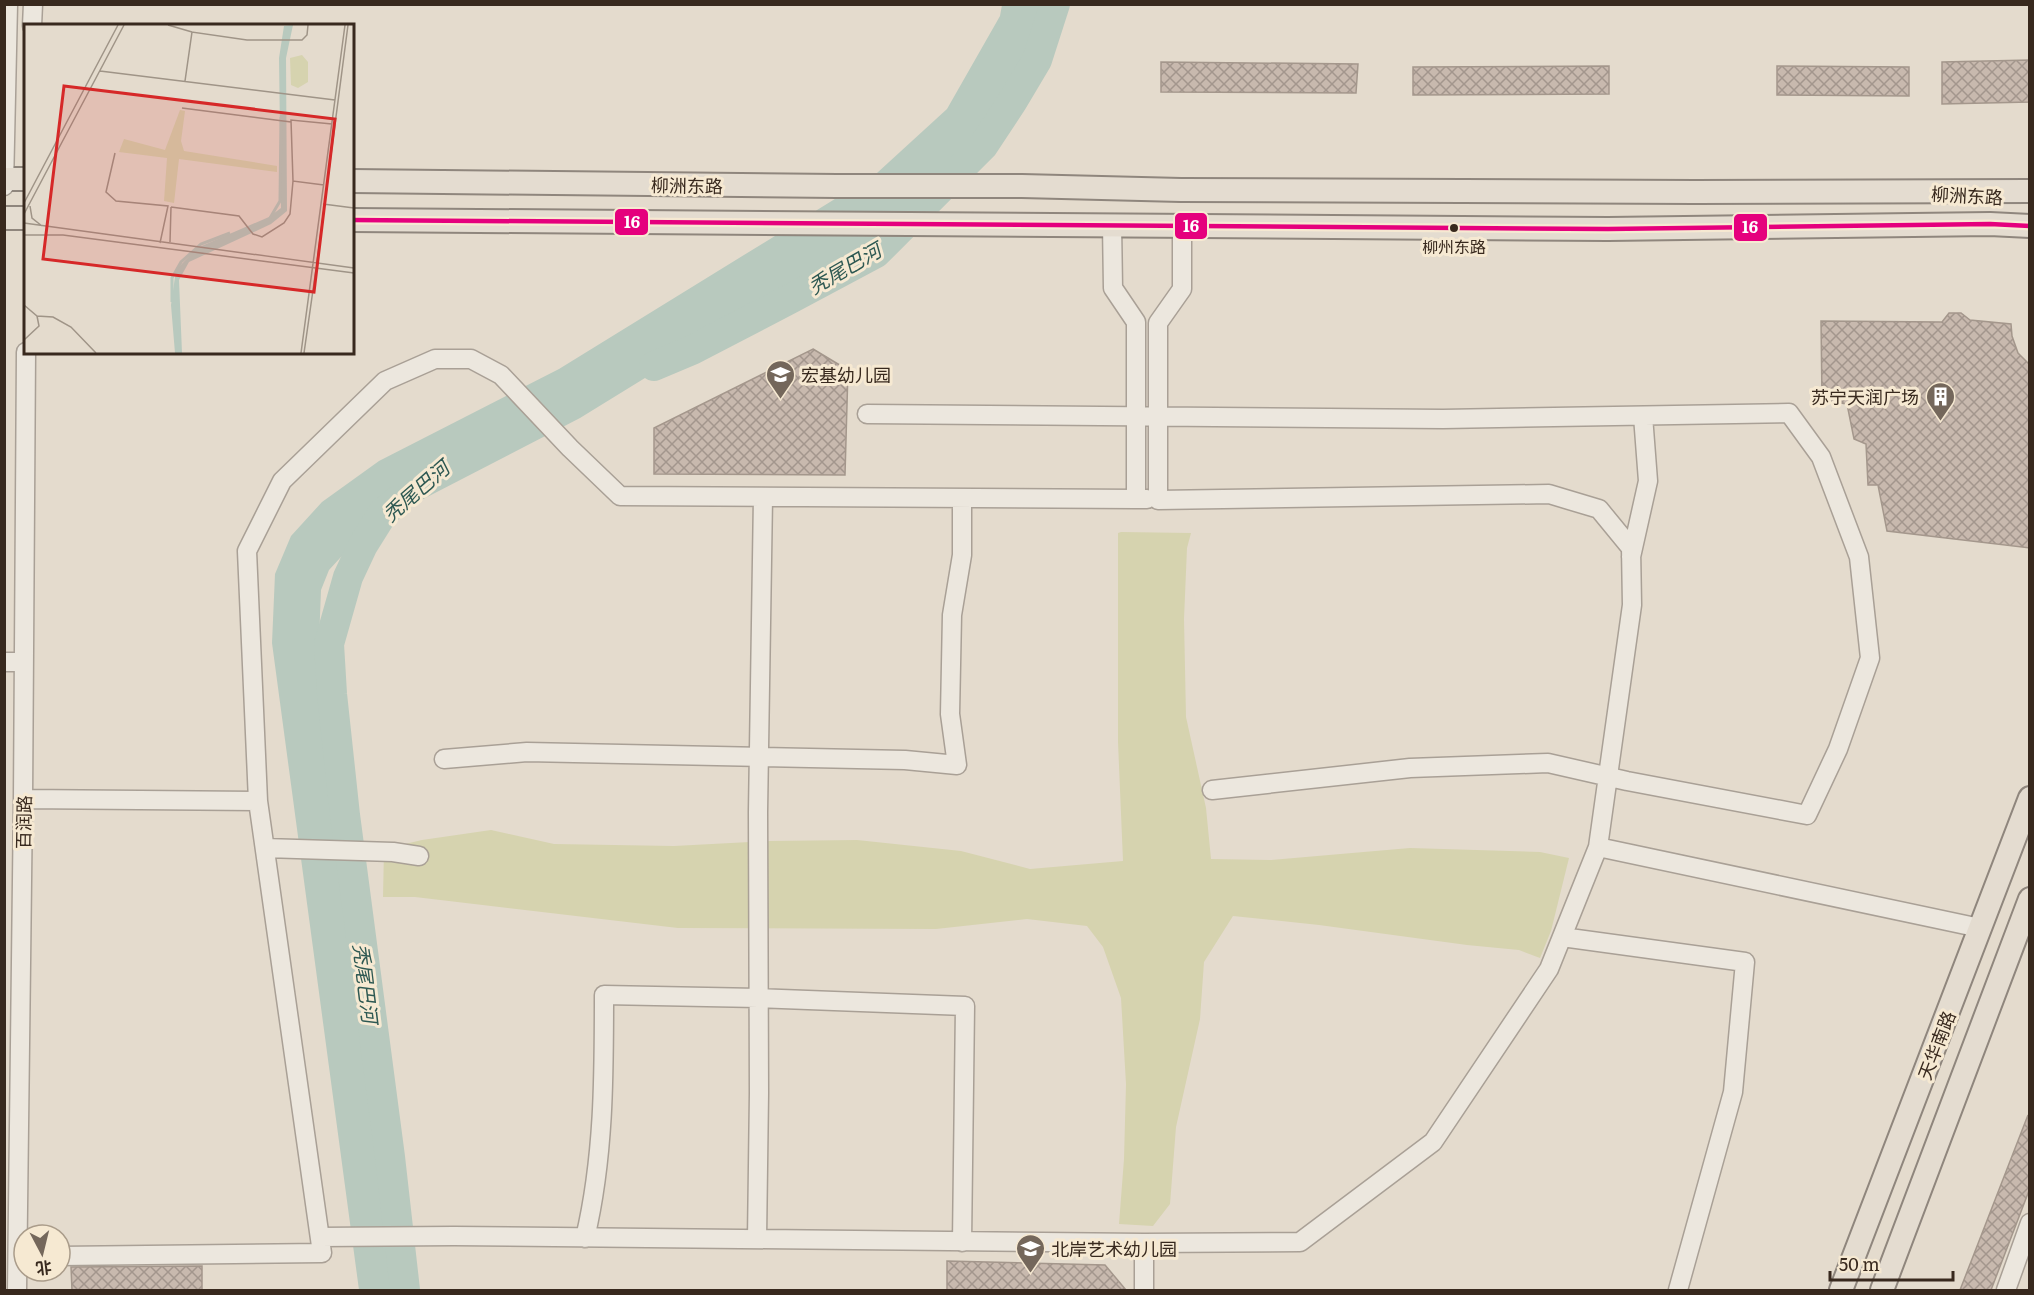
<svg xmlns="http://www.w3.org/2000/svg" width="2034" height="1295" font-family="Literata,'Noto Sans SC',serif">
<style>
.park{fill:#d6d3af}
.water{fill:#b8c9be}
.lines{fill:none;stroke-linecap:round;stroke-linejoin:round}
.river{stroke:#b8c9be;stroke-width:30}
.building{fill:url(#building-cross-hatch);stroke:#a4978c;stroke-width:1.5}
.minor-casing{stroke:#a9a096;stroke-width:21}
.major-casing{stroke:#8f867d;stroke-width:26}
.minor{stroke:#ece7de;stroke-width:18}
.major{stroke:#e4dcd0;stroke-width:22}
.bus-1-casing{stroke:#f6e9d2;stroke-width:9}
.bus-1{stroke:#e5007d;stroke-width:4.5}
.bus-dot{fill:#38291e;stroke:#f6e9d2;stroke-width:2}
.labels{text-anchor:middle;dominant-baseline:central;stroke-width:6;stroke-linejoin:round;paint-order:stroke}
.bus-label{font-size:16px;fill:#38291e;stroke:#f6e9d2}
.street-label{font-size:18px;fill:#38291e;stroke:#f6e9d2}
.poi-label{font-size:18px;fill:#38291e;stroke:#f6e9d2;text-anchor:start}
.water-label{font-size:20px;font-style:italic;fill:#2d5852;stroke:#f6e9d2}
.inset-river{fill:none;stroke:#b8c9be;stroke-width:3}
.inset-road{fill:none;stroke:#9f9487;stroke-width:1.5}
.view{fill:#d62828;fill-opacity:0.15;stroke:#d62828;stroke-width:3}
.inset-edge{fill:none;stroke:#38291e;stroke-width:3}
.line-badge{stroke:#f6e9d2;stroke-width:2}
.badge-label{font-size:16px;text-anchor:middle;font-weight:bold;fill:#fff}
</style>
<defs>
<pattern id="building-cross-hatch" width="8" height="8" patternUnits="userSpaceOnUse" patternTransform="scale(1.5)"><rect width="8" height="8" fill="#c8b9ae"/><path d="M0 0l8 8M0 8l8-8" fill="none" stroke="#a3968d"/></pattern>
</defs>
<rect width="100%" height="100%" fill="#e4dbcd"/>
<path class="park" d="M 1121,532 L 1191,533 L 1187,548 L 1184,619 L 1186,717 L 1206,808 L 1211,859 L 1271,860 L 1410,848 L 1540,852 L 1569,858 L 1551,931 L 1540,958 L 1519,950 L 1467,945 L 1319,925 L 1233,916 L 1204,962 L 1200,1019 L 1176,1127 L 1170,1204 L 1153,1226 L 1119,1224 L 1124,1159 L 1126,1084 L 1121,998 L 1103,947 L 1087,926 L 1027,919 L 936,929 L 678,928 L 415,897 L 383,897 L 384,849 L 422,840 L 491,830 L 554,844 L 674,846 L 770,841 L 857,840 L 961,851 L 1030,869 L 1123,861 L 1118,742 L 1118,533 Z"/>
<path class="water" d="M 1002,5 L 1051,5 L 1044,39 L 982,147 L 903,219 L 580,418 L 402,510 L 352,545 L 329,570 L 321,590 L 319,642 L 406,1290 L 359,1290 L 272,643 L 275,574 L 291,536 L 322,502 L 379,461 L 559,369 L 877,173 L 947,109 L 1000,16 Z"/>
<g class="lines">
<path class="river" d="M 654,366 L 692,350 L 790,299 L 876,253 L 983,146 L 1012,102 L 1037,60 L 1055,4
M 397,501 L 383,513 L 363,545 L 348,577 L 329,644 L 332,694 L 345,815 L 390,1157 L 405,1290"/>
</g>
<path class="building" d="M 2030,60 L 2030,102 L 1942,104 L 1942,62 Z
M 1161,62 L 1358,64 L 1356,93 L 1161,92 Z
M 1609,66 L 1609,94 L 1413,95 L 1413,67 Z
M 1777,66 L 1909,67 L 1909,96 L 1777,95 Z
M 1949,313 L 1961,313 L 1970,320 L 2011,324 L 2012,336 L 2018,353 L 2030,365 L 2030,548 L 1887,531 L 1878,485 L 1868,485 L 1866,444 L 1854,439 L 1847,404 L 1822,400 L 1821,321 L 1942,322 Z
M 813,349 L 848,370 L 845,475 L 654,474 L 654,428 Z
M 2028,1115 L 2030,1188 L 1991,1290 L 1960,1290 Z
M 947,1261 L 1105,1265 L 1126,1290 L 947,1290 Z
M 202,1266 L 202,1290 L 72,1290 L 71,1267 Z"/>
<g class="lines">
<defs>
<path id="minor" d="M 32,26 L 33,4
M 4,186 L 8,4
M 1112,224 L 1113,288 L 1136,322 L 1136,499 L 1147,499
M 1182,224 L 1182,289 L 1158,323 L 1158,500 L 1549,494 L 1599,509 L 1631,548 L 1632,605 L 1598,847
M 867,414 L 1443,419 L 1789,413 L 1821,457 L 1859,557 L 1870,658 L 1838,749 L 1807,815 L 1627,781 L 1548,763 L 1410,768 L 1212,790
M 1631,557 L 1648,481 L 1643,416
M 4,662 L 23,662
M 444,759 L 527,752 L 905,760 L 957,765 L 950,714 L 952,615 L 962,555 L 962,498
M 23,799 L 258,801 L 247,551 L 282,481 L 385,381 L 435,359 L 471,359 L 501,375 L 570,448 L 620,496 L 1136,499
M 265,848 L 393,852 L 419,856
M 1562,937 L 1745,962 L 1733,1092 L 1678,1290
M 320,1237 L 454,1236 L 1144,1243
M 585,1238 C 604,1158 604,1076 604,995 L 758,998 L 965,1006 L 962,1242
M 757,1239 L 759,1093 L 758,812 L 763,497
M 60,1256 L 322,1253 L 258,801
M 17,1290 L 23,799 L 26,352
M 1144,1290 L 1144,1243 L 1300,1242 L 1433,1142 L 1549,969 L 1598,847 L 1980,928
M 2006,1290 L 2030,1223"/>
<path id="major" d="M 4,179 L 26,179
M 352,181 L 837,186 L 1022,186 L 1181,190 L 1695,192 L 2030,191
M 4,218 L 26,218
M 352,220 L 1608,229 L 1990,224 L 2030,226
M 1841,1290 L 2030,798
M 1882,1290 L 2030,899"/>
</defs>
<use href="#minor" class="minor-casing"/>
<use href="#major" class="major-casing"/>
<use href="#minor" class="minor"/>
<use href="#major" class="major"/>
<defs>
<path id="bus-1" d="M 352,220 L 1608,229 L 1990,224 L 2030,226"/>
</defs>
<use href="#bus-1" class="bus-1-casing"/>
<use href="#bus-1" class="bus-1"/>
</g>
<defs>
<symbol id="school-pin" viewBox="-11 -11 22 30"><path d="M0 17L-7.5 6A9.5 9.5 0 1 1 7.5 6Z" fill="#74675b" stroke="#f6e9d2"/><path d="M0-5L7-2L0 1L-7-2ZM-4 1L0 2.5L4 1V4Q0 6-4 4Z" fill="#fff"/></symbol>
<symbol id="building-pin" viewBox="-11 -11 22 30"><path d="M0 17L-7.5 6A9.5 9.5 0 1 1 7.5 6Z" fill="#74675b" stroke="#f6e9d2"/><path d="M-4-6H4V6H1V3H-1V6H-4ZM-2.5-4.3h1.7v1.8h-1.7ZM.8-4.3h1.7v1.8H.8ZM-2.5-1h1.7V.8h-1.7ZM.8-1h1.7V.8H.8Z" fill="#fff"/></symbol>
</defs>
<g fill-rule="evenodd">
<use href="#school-pin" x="764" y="358" width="33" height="45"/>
<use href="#building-pin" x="1924" y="380" width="33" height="45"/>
<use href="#school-pin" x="1014" y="1232" width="33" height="45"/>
</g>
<circle class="bus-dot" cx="1454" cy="228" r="5"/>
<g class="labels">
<g class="bus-label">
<text x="1454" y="246">柳州东路</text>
</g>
<g class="street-label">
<text transform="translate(687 185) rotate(1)">柳洲东路</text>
<text transform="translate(1967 195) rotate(3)">柳洲东路</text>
<text transform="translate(23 822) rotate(-89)">百润路</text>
<text transform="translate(1936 1045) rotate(-69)">天华南路</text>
</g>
<g class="poi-label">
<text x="801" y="374">宏基幼儿园</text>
<text x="1919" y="396" text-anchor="end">苏宁天润广场</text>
<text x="1051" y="1248">北岸艺术幼儿园</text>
</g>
<g class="water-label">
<text transform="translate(844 267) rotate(-30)">秃尾巴河</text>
<text transform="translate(415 490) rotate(-41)">秃尾巴河</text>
<text transform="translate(367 983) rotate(83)">秃尾巴河</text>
</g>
</g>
<g transform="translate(24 24)">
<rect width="330" height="330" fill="#e4dbcd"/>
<path d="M 278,31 L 284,38 L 284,58 L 274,64 L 267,61 L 266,34 ZM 156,86 L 161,87 L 157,117 L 160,127 L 253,142 L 253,148 L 155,135 L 150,179 L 140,177 L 143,134 L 95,128 L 100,115 L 141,126 Z" fill="#d6d3af"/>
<path d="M 269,1 L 262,34 L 263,187 L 247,200 L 165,238 L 155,256 L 158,329 L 151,329 L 147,281 L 152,246 L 173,224 L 245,193 L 257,184 L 255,34 L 260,2 Z" fill="#b8c9be"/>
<path class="inset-river" d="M 246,194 L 256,177 L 257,93M 148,278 L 148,254 L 157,238 L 177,220 L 206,209"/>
<path class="inset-road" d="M 144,1 L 168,8M 76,47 L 311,76M 161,57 L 168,8 L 223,16 L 278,16 L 283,11 L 284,1M 158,84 L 267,98M 91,129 L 82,168 L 92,177 L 144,182 L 136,219M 269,157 L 267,96 L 308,100M 0,179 L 94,1M 299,180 L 330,184M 6,182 L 8,194 L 18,202M 147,183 L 215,192 L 229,210 L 238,213 L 260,199 L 266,190 L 269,157 L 300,161M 0,190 L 100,1M 0,199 L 330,244M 0,211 L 39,211 L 330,249M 146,218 L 147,183M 293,238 L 324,1M 0,281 L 13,292 L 29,293 L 47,303 L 72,329M 0,316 L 15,302 L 13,292M 277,329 L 321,1M 280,329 L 292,245"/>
<path class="view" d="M 40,62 L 311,95 L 290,268 L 19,235 Z"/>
<rect width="330" height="330" class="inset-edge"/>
</g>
<g class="line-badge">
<rect x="614" y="208" width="35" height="28" rx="6" fill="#e5007d"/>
<rect x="1174" y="212" width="34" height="28" rx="6" fill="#e5007d"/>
<rect x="1733" y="213" width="35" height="29" rx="6" fill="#e5007d"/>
</g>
<g class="badge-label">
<text x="632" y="228">16</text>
<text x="1191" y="232">16</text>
<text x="1750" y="233">16</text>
</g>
<rect width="2034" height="1295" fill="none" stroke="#38291e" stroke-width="12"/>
<g transform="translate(42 1253) rotate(173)"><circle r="28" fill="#f6e9d2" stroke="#aa9c8a" stroke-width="1.5"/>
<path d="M0-4.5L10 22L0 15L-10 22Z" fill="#74675b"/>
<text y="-9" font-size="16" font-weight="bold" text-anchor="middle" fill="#38291e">北</text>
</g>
<path d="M1830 1271v9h123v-9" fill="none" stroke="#38291e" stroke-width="3"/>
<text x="1839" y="1271" font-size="18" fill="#38291e" stroke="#f6e9d2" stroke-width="4.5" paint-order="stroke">50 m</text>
</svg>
